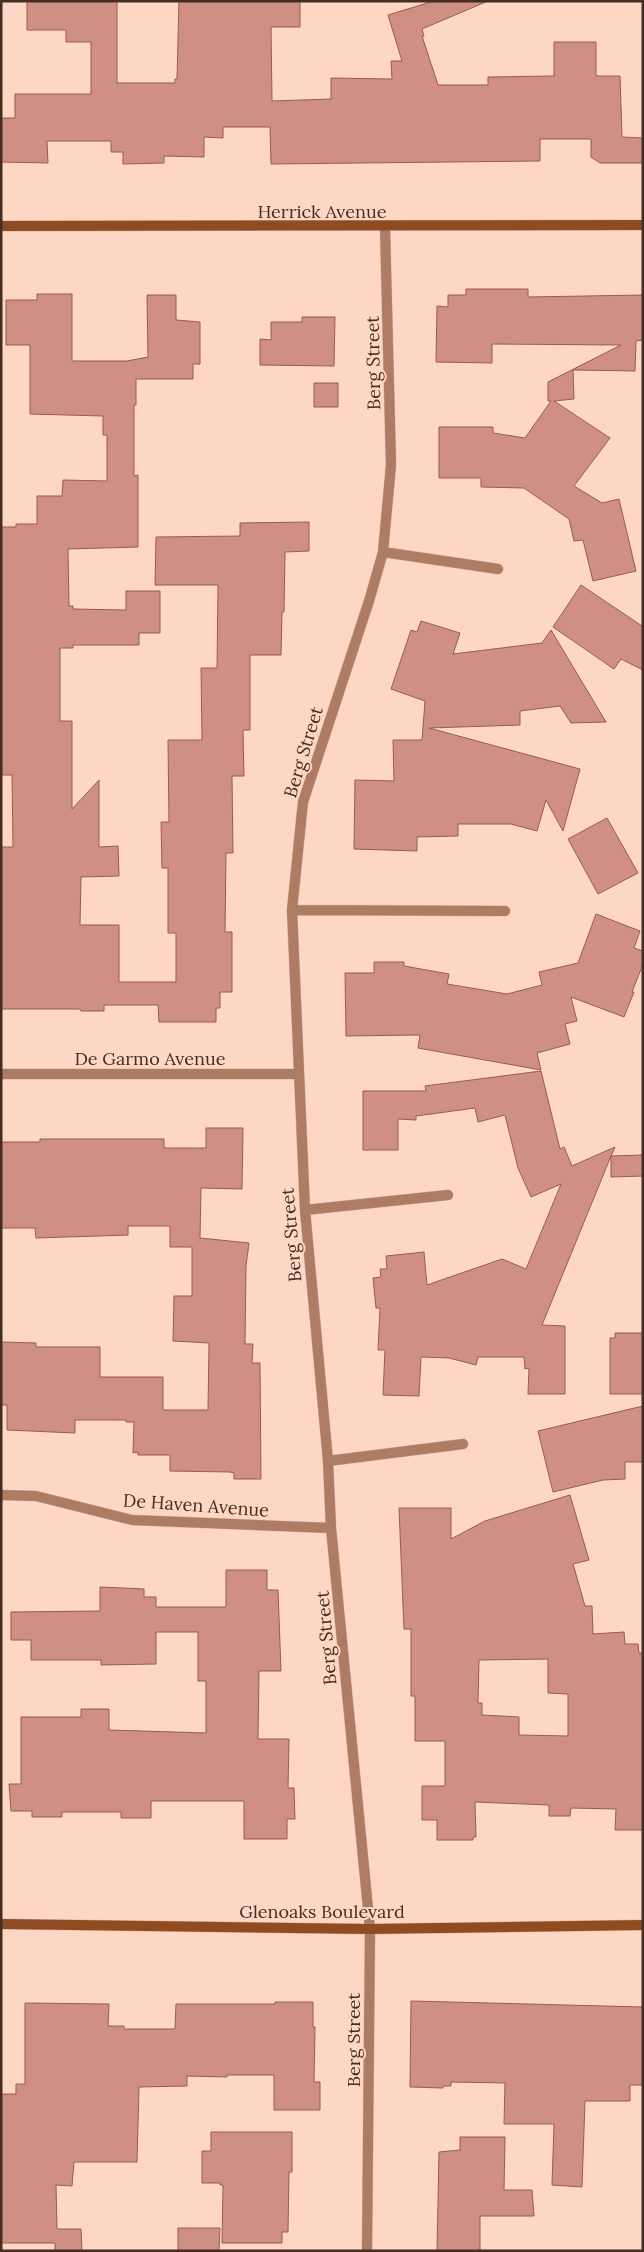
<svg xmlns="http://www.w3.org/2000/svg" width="644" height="2252" font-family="Lora,serif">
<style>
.building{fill:#d08f84;stroke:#985b52;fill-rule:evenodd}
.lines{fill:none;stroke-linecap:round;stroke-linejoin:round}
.street-casing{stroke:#d8b5a3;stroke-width:11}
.secondary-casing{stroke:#d8b5a3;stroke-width:11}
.street{stroke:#ad7c63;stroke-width:10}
.secondary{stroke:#8f4b21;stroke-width:10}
.labels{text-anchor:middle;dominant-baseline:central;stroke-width:4;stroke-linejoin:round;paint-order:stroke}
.street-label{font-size:18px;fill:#452d21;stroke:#fdd7c4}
</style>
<rect width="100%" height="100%" fill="#fdd7c4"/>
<path class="building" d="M 27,1 L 117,1 L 117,83 L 175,83 L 175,79 L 177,79 L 179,1 L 300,1 L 300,27 L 271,27 L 272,101 L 331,99 L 331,78 L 392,79 L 391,61 L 402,61 L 388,15 L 434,1 L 488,1 L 422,29 L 424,36 L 422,36 L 438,85 L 488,85 L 488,77 L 554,76 L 554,42 L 596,42 L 596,76 L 620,76 L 622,137 L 643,138 L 643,163 L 600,163 L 591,157 L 591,139 L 540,139 L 540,161 L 271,164 L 270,127 L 223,127 L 223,138 L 204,137 L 204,157 L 164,156 L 164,163 L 123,164 L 123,152 L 111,152 L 111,141 L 47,141 L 48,163 L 1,162 L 1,118 L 15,118 L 15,94 L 91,94 L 91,42 L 66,42 L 66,30 L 27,30 Z
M 466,289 L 528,289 L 528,297 L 643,295 L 643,340 L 636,341 L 635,371 L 573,370 L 574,399 L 554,401 L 610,438 L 574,486 L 602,503 L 619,499 L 636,571 L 593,581 L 583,540 L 574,541 L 569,519 L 524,488 L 481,487 L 481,478 L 439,478 L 439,427 L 493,427 L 493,433 L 525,438 L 551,401 L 548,401 L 548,382 L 621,345 L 492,344 L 492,363 L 436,362 L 437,306 L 448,307 L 448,295 L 466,295 Z
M 37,294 L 72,294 L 72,361 L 127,361 L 148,357 L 147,295 L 176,295 L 176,320 L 200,322 L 200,364 L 193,364 L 193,379 L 136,379 L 136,405 L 134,405 L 134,476 L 138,475 L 138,547 L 68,549 L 69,606 L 73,606 L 73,609 L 126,610 L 126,591 L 160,591 L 160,633 L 139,633 L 139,645 L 73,645 L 73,648 L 60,648 L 60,721 L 72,721 L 72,809 L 99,780 L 99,847 L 118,846 L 119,876 L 81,877 L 80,925 L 119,925 L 119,982 L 176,982 L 176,933 L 168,933 L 168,868 L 162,868 L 161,822 L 169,822 L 168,740 L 202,740 L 201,668 L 217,668 L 218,585 L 155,585 L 156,537 L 240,536 L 240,523 L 309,522 L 309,551 L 285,552 L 284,612 L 282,612 L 281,655 L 250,655 L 250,730 L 243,730 L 244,776 L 232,776 L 233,853 L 226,853 L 225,932 L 232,932 L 232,992 L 220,992 L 220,1008 L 216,1008 L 216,1022 L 159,1022 L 158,1005 L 104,1005 L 104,1011 L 81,1011 L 80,1009 L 1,1009 L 1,847 L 13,847 L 12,775 L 1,775 L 1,527 L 16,527 L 16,524 L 37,524 L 37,496 L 62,496 L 63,480 L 107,481 L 107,435 L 103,435 L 103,416 L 30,414 L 30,345 L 6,345 L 6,300 L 37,300 Z
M 302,317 L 335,317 L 334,366 L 260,365 L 260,339 L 271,340 L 271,322 L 302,322 Z
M 314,383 L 338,383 L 338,407 L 314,407 Z
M 581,585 L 642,626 L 643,670 L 621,659 L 614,669 L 553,627 Z
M 421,621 L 460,633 L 453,654 L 542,643 L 551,630 L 606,722 L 571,723 L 560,706 L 520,711 L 520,725 L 429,728 L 580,769 L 563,831 L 546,800 L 537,831 L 511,824 L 458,824 L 458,836 L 417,837 L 417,851 L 354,849 L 355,780 L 394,781 L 393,740 L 422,740 L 425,701 L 391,689 L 411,630 L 417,632 Z
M 607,818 L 638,873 L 598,894 L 568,839 Z
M 596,914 L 640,931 L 634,948 L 643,951 L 643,964 L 632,992 L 634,992 L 624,1017 L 571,997 L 577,1021 L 565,1024 L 570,1044 L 537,1053 L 541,1070 L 418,1048 L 420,1035 L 346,1036 L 345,973 L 374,973 L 374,962 L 404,962 L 404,966 L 449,974 L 447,984 L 507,994 L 542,985 L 539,972 L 578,963 Z
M 541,1071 L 560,1149 L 564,1147 L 572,1166 L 615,1147 L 611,1156 L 643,1155 L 643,1176 L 611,1177 L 611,1156 L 542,1325 L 565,1326 L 565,1394 L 528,1394 L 529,1368 L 525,1369 L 524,1357 L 478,1357 L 476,1365 L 449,1358 L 421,1357 L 419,1396 L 383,1395 L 385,1350 L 378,1350 L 380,1308 L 376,1308 L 373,1278 L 381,1277 L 380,1269 L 387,1269 L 386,1256 L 424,1252 L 427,1285 L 502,1259 L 526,1269 L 561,1184 L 531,1197 L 518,1168 L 505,1115 L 478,1122 L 475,1108 L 416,1116 L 416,1120 L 398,1119 L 398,1150 L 363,1150 L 363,1091 L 426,1091 L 425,1086 Z
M 206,1128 L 243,1128 L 242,1189 L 201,1188 L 200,1238 L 249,1243 L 246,1266 L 245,1344 L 253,1344 L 252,1363 L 260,1363 L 261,1479 L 234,1479 L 234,1473 L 230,1472 L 170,1471 L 170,1455 L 138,1455 L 138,1452 L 133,1453 L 134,1422 L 126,1422 L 126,1420 L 75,1420 L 75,1433 L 7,1430 L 7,1405 L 1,1405 L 1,1342 L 36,1343 L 36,1347 L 100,1347 L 100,1377 L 163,1377 L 163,1410 L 208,1410 L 209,1343 L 173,1341 L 174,1296 L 192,1296 L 192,1247 L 170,1247 L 170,1226 L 128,1226 L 128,1235 L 36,1238 L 35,1228 L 1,1228 L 1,1142 L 40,1142 L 40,1139 L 164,1139 L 164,1148 L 206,1148 Z
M 615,1333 L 643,1333 L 643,1394 L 610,1394 L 610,1338 L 615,1338 Z
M 643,1406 L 643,1462 L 625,1462 L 625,1479 L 603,1480 L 553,1492 L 538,1431 Z
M 570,1495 L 589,1560 L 573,1564 L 585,1606 L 592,1606 L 593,1634 L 624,1632 L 625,1644 L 638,1644 L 639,1653 L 643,1653 L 643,1830 L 615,1830 L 616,1809 L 571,1808 L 570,1816 L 549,1816 L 549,1805 L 475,1802 L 476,1837 L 473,1837 L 473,1840 L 437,1840 L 437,1820 L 422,1820 L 422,1786 L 445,1786 L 445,1741 L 415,1741 L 415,1696 L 411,1696 L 411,1629 L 404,1629 L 399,1508 L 451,1508 L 451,1539 L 485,1521 ZM 548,1659 L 548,1693 L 568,1694 L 568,1736 L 519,1735 L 519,1717 L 482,1715 L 482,1703 L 478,1703 L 479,1660 Z
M 226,1570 L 267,1570 L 267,1590 L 278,1590 L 281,1671 L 259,1671 L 258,1739 L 289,1739 L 288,1788 L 294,1788 L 295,1819 L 287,1819 L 287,1839 L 244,1839 L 244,1801 L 151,1801 L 151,1818 L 121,1818 L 121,1812 L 62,1812 L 62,1817 L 32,1817 L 32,1811 L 11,1811 L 9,1784 L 21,1784 L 21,1717 L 81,1717 L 81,1709 L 109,1709 L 109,1730 L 206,1733 L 206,1681 L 198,1681 L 198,1632 L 156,1632 L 156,1664 L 101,1665 L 101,1660 L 31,1660 L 31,1640 L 11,1640 L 11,1612 L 100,1611 L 100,1587 L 144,1589 L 144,1597 L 156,1597 L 156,1607 L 226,1607 Z
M 411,2001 L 643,2007 L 643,2085 L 630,2085 L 630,2101 L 585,2101 L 582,2187 L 552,2185 L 554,2124 L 504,2124 L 505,2083 L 451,2082 L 451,2086 L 443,2086 L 443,2088 L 410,2087 Z
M 275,2002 L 313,2002 L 313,2027 L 315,2027 L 314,2082 L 320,2082 L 320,2110 L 274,2110 L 274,2075 L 227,2075 L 227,2077 L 187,2076 L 187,2086 L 139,2087 L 137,2162 L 74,2162 L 72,2186 L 56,2185 L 57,2229 L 81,2229 L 82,2251 L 55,2251 L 55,2243 L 1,2243 L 1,2094 L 16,2094 L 16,2084 L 25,2084 L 25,2003 L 109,2004 L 108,2026 L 124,2026 L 124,2029 L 175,2029 L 176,2004 L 275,2004 Z
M 211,2132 L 292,2132 L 292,2172 L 289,2172 L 288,2232 L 282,2232 L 282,2243 L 222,2243 L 223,2185 L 220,2185 L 220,2183 L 202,2183 L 202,2151 L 211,2151 Z
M 460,2137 L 505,2137 L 504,2190 L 532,2190 L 534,2216 L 480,2216 L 480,2251 L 437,2251 L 439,2152 L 460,2150 Z
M 178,2228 L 220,2228 L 219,2251 L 178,2251 Z"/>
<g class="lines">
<defs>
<path id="street" d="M 383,552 L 498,569
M 292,910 L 505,911
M 1,1074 L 298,1074
M 305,1210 L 448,1195
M 328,1461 L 463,1444
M 1,1495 L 36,1496 L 132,1520 L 331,1528
M 367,2251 L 370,1929 L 331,1528 L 328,1461 L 305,1210 L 292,910 L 303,802 L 369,601 L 383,552 L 391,465 L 385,227"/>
<path id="secondary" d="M 1,226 L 643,225
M 1,1924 L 370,1929 L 643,1925"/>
</defs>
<use href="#street" class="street-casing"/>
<use href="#secondary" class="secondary-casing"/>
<use href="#street" class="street"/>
<use href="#secondary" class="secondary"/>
</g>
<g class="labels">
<g class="street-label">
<text x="322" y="211">Herrick Avenue</text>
<text transform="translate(373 363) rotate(-91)">Berg Street</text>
<text transform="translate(303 752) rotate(-73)">Berg Street</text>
<text x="150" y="1058">De Garmo Avenue</text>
<text transform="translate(291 1235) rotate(-95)">Berg Street</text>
<text transform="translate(196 1505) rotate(4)">De Haven Avenue</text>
<text transform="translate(326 1638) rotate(-95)">Berg Street</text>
<text x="322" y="1911">Glenoaks Boulevard</text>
<text transform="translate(353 2040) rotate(-90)">Berg Street</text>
</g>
</g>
<rect width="644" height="2252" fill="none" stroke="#452d21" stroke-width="5"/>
</svg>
